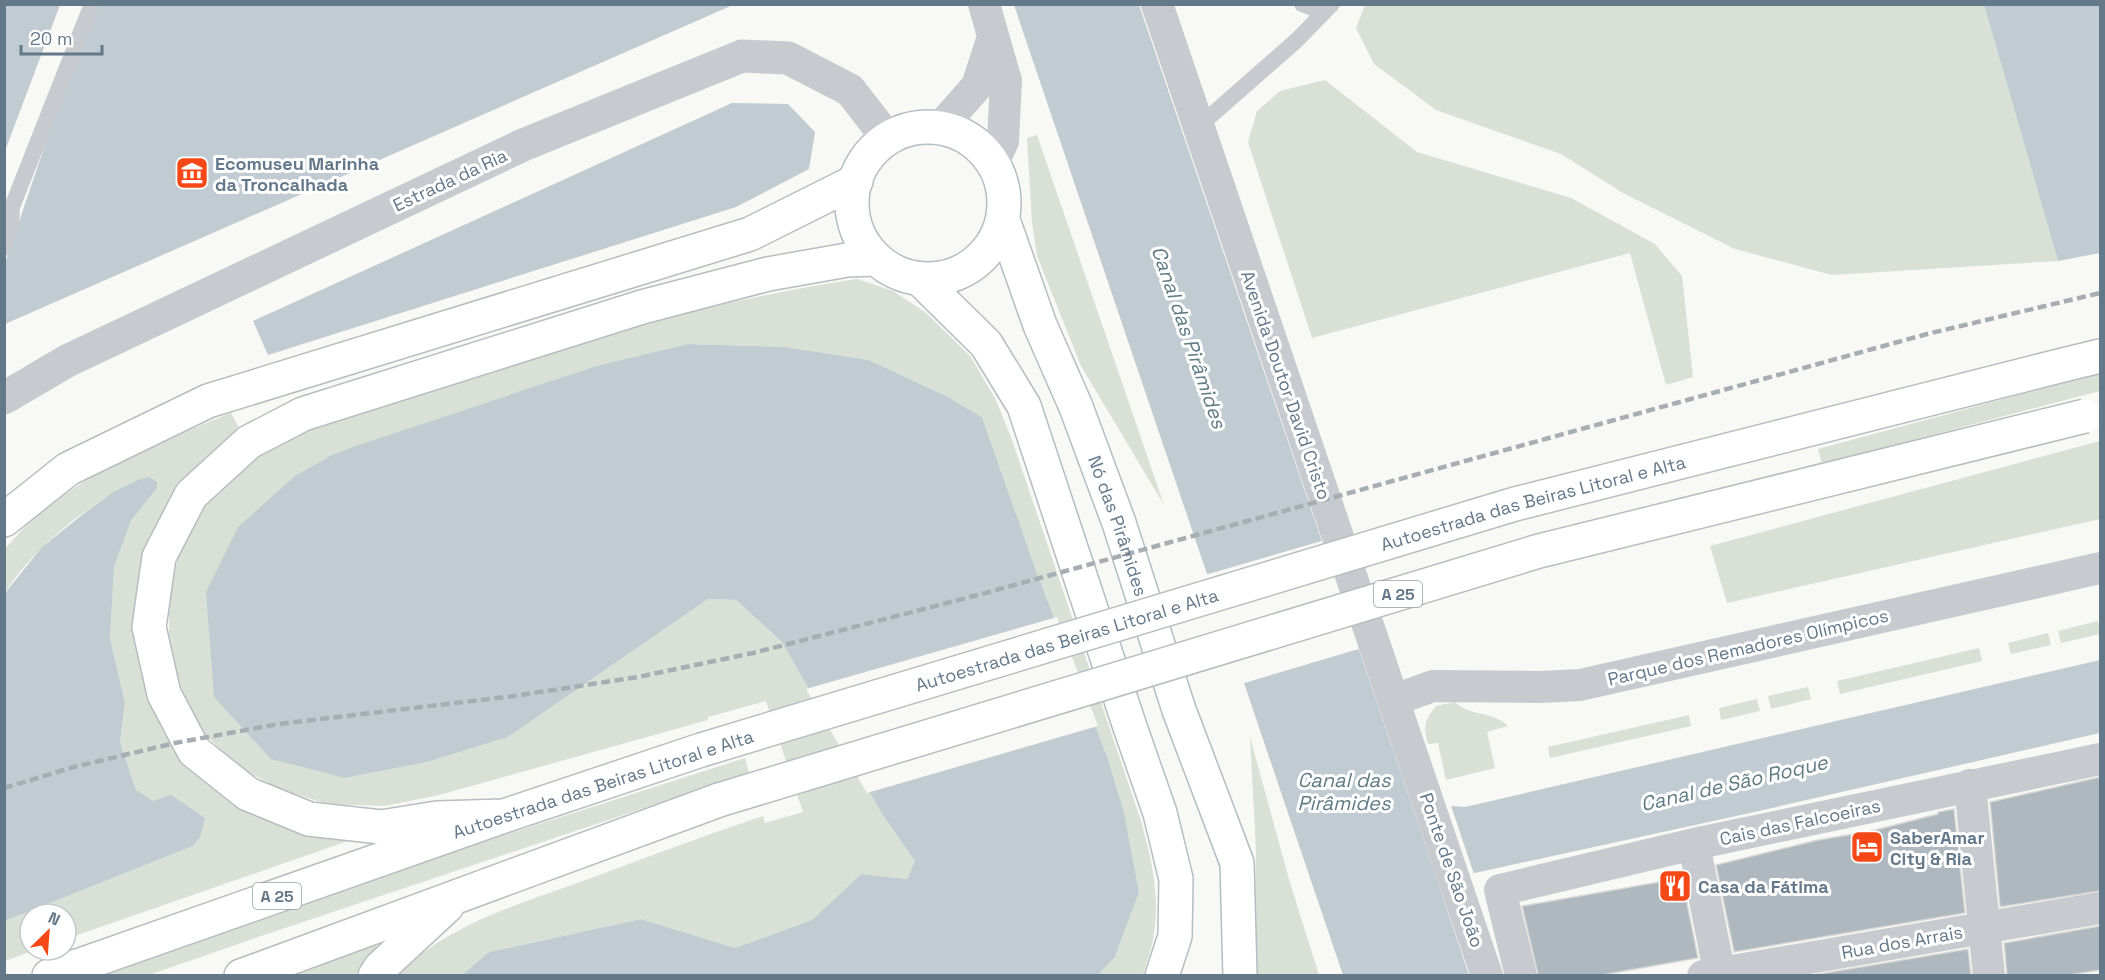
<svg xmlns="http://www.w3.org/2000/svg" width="2105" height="980" font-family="'Space Grotesk',sans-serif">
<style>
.green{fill:#d9e0d5}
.water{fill:#c0ccd1}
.pier{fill:#f8f8f4}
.building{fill:#aeb8be;stroke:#d9d9d7;stroke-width:1.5}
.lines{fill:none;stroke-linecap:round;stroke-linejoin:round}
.secondary-casing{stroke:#b6bdc2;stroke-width:36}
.motorway-casing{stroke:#b9bdc0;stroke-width:36}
.service{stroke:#c7cbcf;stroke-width:16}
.minor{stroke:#c7cbcf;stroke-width:32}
.tertiary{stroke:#c7cbcf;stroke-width:33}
.secondary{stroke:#fff;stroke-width:33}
.motorway{stroke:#fff;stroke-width:33}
.rail{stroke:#a6adb3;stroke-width:4.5;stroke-dasharray:9 4.5;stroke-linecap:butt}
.motorway-bridge-casing{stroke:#b9bdc0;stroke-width:36;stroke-linecap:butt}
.motorway-bridge{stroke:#fff;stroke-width:33}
.labels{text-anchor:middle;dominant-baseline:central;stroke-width:6;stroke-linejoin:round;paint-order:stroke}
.shield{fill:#fff;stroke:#92a0ac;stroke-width:1.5}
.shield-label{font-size:16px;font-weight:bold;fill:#637889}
.poi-label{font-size:18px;font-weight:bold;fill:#637889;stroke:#fff;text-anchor:start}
.street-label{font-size:18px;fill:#637889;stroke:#fff}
.water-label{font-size:20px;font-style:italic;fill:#5f7b84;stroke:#fff}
</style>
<rect width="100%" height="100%" fill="#f8f8f4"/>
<path class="green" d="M 1365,5 L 1984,5 L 2058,261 L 1832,275 L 1735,249 L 1623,193 L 1561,154 L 1436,110 L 1374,64 L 1356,28 Z
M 1325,80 L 1417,152 L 1571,198 L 1655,244 L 1682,276 L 1693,377 L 1666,385 L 1630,253 L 1312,338 L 1248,142 L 1257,111 L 1280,91 Z
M 1037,135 L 1164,505 L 1081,366 L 1037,256 L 1032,223 L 1027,138 Z
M 857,279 L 893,291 L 925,312 L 970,356 L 996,400 L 1011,437 L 1140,818 C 1151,856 1161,898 1153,939 C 1151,951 1146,964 1143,975 L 1098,975 L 1115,957 L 1139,892 L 1124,812 L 1108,759 L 1035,568 L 982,417 L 948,397 L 869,360 L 785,347 L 688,344 L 596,366 L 332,455 L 345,778 L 427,762 L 508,737 L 708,599 L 736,600 L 781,641 L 884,817 L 915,861 L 907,879 L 861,874 L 812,920 L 735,948 L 641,919 L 489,952 L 462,975 L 399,975 C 444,924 532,900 594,877 C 650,856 706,835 763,816 L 765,823 L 803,812 L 766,701 L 708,717 L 708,720 L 439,795 L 385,806 L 328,804 L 282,790 L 237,766 L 202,731 L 184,701 L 169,650 L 169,600 L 180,547 L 205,505 L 227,482 L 253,460 L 296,434 C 480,374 665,307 857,279 Z
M 2100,373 L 2100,391 L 1822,464 L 1818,449 Z
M 231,413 L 240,430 L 181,486 L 161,515 L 151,537 L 163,723 L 349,839 L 348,841 L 66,939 L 66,914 L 30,914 L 30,950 L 35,950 L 5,961 L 5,921 L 193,846 L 152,801 L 136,790 L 120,742 L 125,703 L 110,640 L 114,567 L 131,521 L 157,488 L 140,479 C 91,502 34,546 5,593 L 5,549 C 14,539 23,528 33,519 C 91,469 161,441 231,413 Z
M 2100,441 L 2100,519 L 1727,603 L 1710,546 Z
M 2098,621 L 2100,634 L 2061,643 L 2058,631 Z
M 2048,633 L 2051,645 L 2011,654 L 2008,643 Z
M 1979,648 L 1982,661 L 1840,694 L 1837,681 Z
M 1808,687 L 1811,699 L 1771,709 L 1768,696 Z
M 1757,699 L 1760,711 L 1721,720 L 1719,708 Z
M 1455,702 C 1471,717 1493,711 1508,726 L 1487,732 L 1495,768 L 1446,780 L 1438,743 L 1428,744 C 1423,726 1424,721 1436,706 Z
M 1689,715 L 1691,726 L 1550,758 L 1548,747 Z
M 1250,737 L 1290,883 L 1319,975 L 1254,975 L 1256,851 Z
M 745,758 L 749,773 L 258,937 L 149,975 L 92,976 L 414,864 Z
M 376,945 L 377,947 L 355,975 L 283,976 Z"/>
<path class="water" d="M 5,4 L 60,5 L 5,151 L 4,5 Z
M 97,5 L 733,5 L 5,324 L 5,263 L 64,89 Z
M 1014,5 L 1139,5 L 1431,861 L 1466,852 L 1451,806 L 1465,807 L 2100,660 L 2100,733 L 1750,813 L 1438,881 L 1469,975 L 1343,975 Z
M 1984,5 L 2100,5 L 2100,253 L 2058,261 Z
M 732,103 L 788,104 L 815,132 L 809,169 L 736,207 L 268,355 L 253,321 Z
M 688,344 L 785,347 L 869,360 L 948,397 L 982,417 L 1035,568 L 1108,759 L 1124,812 L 1139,892 L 1115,957 L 1098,975 L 462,975 L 489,952 L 641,919 L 735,948 L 812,920 L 861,874 L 907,879 L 915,861 L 884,817 L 781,641 L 736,600 L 708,599 L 508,737 L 427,762 L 345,778 L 271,759 L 214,697 L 206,592 L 238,527 L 295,476 L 332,455 L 353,447 L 596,366 Z
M 150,477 L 157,482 L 157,488 L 131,521 L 114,567 L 110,639 L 125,703 L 120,742 L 136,790 L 153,801 L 171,795 L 205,818 L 200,837 L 193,846 L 5,921 L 5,593 L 42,547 L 87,511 L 115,491 L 140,479 Z"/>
<path class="pier" d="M 1325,540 L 1362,648 L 1241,684 L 1205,575 Z
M 1057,617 L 1098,726 L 867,793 L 806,689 Z
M 1401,770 L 1433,857 L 1462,850 L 1448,806 L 1450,803 L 1475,877 L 1441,883 L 1472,976 L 1469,975 Z"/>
<path class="building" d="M 2100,777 L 2100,891 L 2000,907 L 1990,802 Z
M 1954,809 L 1965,913 L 1734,952 L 1716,865 L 1818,840 L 1871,831 L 1938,814 L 1938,812 Z
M 1682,878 L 1698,958 L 1602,975 L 1538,975 L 1522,906 Z
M 2100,926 L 2100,970 L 2069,975 L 2007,975 L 2004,943 Z
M 1968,949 L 1971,975 L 1813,975 Z"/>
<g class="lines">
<defs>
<g id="secondary">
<circle cx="928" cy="203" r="76"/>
<path id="s1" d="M 1003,220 L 1040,325 L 1076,407 L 1119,523 L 1179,710 L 1237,863 L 1240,976"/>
<path d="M 921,280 L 986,344 L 1024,406 L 1130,727 L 1160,813 L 1176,879 L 1175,936 L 1162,976"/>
</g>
<path id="motorway" d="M 2063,365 L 2100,356
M 4,520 L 68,469 L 208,401 L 750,234 L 856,181
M 504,816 L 437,818 L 381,827 L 309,819 L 248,794 L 194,751 L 164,694 L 149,627 L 159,557 L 191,495 L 249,442 L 303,414 L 642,307 L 768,274 L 847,260 L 876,259
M 49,976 L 504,816 L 701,750
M 241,976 L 719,800
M 375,976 L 380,968 L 447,906"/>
</defs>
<use href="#secondary" class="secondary-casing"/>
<use href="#motorway" class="motorway-casing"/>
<path class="service" d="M 1302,4 L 1324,12
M 1198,127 L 1297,40 L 1332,4
M 4,248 L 11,225 L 12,207 L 92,4"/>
<path class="minor" d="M 984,4 L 1006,81 L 1003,141 L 993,163
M 1157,4 L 1487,976
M 939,129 L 977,86 L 993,37
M 1394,700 L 1433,686 L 1540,687 L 1580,685 L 2100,568
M 1970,785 L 1989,976
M 1694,844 L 1720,976
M 1521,976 L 1500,890 L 1694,844 L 2100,759
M 1703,976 L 2100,908"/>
<path class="tertiary" d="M 4,398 L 67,361 L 523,145 L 742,56 L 788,58 L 850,90 L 888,139"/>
<use href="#secondary" class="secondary"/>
<use href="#motorway" class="motorway"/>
<path class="rail" d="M 4,788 L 74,767 L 175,743 L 279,724 L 514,696 L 638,677 L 753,653 L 982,594 L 1927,334 L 2100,293"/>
<defs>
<g id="motorway-bridge">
<path id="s2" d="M 701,750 L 1515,504 L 2063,365"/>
<path d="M 719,800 L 1539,551 L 2085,416"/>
</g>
</defs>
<use href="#motorway-bridge" class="motorway-bridge-casing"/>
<use href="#motorway-bridge" class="motorway-bridge"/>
</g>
<defs>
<symbol id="museum-square" viewBox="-11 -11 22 22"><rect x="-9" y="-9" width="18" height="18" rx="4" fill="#f64816" stroke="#fff"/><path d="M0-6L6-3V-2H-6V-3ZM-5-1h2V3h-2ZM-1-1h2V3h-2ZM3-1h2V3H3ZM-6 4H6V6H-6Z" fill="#fff"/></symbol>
<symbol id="hotel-square" viewBox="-11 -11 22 22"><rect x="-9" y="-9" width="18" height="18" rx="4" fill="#f64816" stroke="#fff"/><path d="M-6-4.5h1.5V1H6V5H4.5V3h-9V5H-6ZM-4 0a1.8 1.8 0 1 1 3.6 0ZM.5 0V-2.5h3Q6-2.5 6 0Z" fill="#fff"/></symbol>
<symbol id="restaurant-square" viewBox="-11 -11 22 22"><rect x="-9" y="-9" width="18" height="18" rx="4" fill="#f64816" stroke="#fff"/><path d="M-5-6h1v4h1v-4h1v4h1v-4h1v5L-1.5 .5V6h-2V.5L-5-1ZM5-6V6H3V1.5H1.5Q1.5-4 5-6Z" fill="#fff"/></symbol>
</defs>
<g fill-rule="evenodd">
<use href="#museum-square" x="173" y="154" width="38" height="38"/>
<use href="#hotel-square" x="1848" y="828" width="38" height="38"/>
<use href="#restaurant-square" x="1656" y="867" width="38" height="38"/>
</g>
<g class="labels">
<g class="shield">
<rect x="1374" y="581" width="48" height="26" rx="4.5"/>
<rect x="253" y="883" width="48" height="26" rx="4.5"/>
</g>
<g class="shield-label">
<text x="1398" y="594">A 25</text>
<text x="277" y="896">A 25</text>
</g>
<g class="poi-label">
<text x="215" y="163">Ecomuseu Marinha<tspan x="215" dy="21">da Troncalhada</tspan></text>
<text x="1890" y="837">SaberAmar<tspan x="1890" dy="21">City &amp; Ria</tspan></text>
<text x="1698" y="886">Casa da Fátima</text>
</g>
<g class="street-label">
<text transform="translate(450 180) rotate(-25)">Estrada da Ria</text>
<text transform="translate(1286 385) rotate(71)">Avenida Doutor David Cristo</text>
<text stroke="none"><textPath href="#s2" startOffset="868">Autoestrada das Beiras Litoral e Alta</textPath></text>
<text stroke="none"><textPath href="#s1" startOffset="327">Nó das Pirâmides</textPath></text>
<text stroke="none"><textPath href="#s2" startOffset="382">Autoestrada das Beiras Litoral e Alta</textPath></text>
<text transform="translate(1748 647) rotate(-13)">Parque dos Remadores Olímpicos</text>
<text transform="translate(603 784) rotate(-18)">Autoestrada das Beiras Litoral e Alta</text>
<text transform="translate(1800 822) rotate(-12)">Cais das Falcoeiras</text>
<text transform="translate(1452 870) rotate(71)">Ponte de São João</text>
<text transform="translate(1902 942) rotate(-10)">Rua dos Arrais</text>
</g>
<g class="water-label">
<text transform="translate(1189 337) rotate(71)">Canal das Pirâmides</text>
<text x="1344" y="780">Canal das<tspan x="1344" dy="23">Pirâmides</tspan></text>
<text transform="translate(1734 783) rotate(-13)">Canal de São Roque</text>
</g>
</g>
<rect width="2105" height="980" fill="none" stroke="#637889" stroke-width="12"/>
<g transform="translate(48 932) rotate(25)"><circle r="28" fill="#ffffff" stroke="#c1c9d0" stroke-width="1.5"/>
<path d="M0-4.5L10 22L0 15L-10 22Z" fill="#f64816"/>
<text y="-9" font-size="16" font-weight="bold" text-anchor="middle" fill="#637889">N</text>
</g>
<path d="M21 45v9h81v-9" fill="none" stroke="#637889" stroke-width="3"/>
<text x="30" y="45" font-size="18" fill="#637889" stroke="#ffffff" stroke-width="4.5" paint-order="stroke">20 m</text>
</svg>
